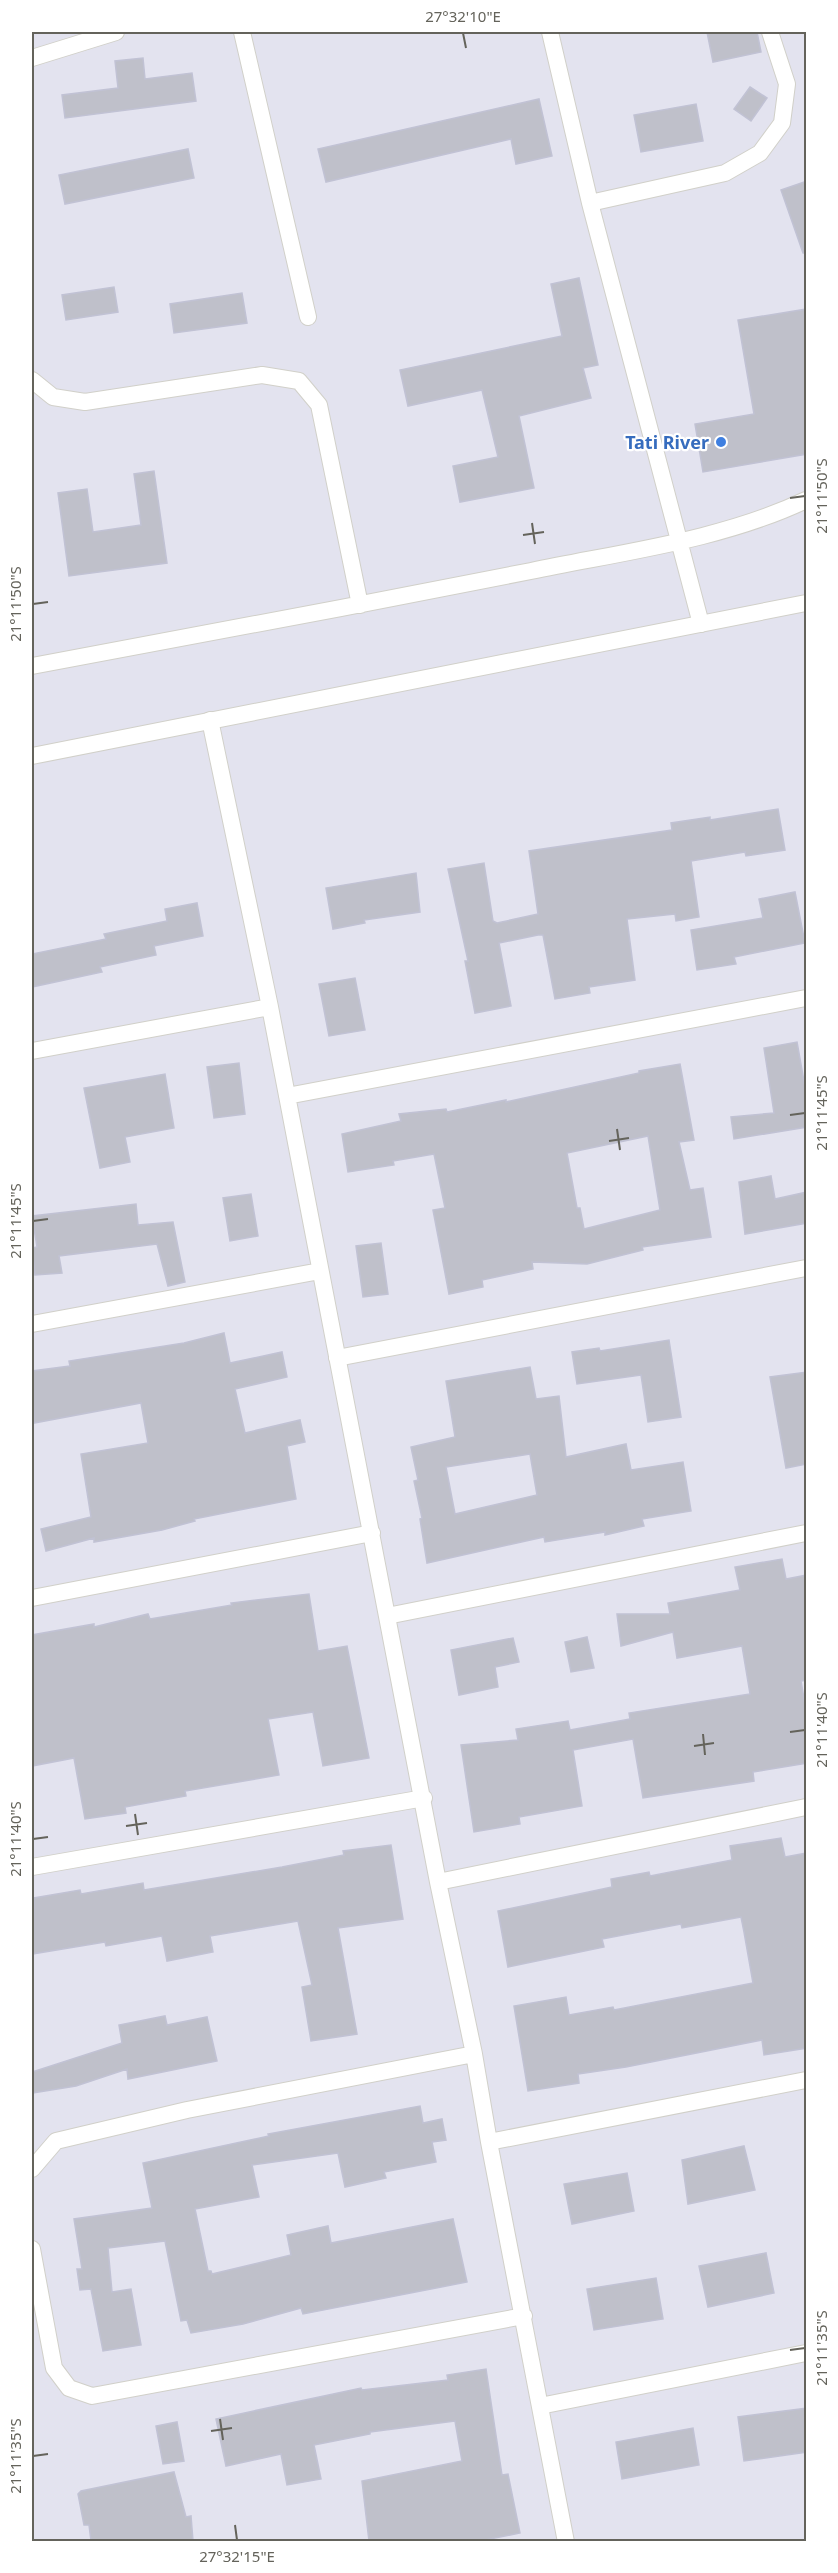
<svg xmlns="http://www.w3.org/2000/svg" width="838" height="2573" font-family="'Noto Sans',sans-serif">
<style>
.building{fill:#bfc0ca;stroke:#c1c2d4;stroke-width:1.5;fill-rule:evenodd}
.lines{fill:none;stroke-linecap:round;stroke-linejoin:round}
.minor-casing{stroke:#d1d0c9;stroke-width:18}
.tertiary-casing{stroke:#d1d0c9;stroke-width:18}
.minor{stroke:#fff;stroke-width:16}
.tertiary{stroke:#fff;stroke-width:16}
.ticks{fill:none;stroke:#64635b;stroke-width:2}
.shop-dot{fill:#3f7fe0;stroke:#fff;stroke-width:2}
.labels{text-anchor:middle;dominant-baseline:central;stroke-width:4.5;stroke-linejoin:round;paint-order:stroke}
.shop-label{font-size:18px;font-weight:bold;fill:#366cbe;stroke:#fff;text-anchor:end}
.neatline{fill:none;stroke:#64635b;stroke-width:2}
.ticks-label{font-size:15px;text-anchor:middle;fill:#64635b}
</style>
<rect width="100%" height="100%" fill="#e3e3ef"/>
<path class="building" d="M 707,32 L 757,32 L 761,52 L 713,62 Z
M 143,58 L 145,79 L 192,73 L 196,101 L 65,118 L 62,95 L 118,88 L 115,61 Z
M 750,87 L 767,98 L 751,121 L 734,109 Z
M 539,99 L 552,156 L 516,164 L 511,139 L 326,182 L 318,149 Z
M 696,104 L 703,141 L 641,152 L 634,115 Z
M 188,149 L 194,178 L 65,204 L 59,175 Z
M 807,181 L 807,253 L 803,253 L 781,190 Z
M 579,278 L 598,365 L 583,368 L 591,398 L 519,416 L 534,488 L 460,502 L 453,466 L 498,457 L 482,390 L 408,406 L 400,370 L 562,336 L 551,284 Z
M 114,287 L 118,312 L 66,320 L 62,295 Z
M 242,293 L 247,323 L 174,333 L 170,304 Z
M 807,309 L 807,454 L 703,472 L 695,424 L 754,414 L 738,320 Z
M 154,471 L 167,563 L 69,576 L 58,493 L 87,489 L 93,532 L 141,525 L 134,474 Z
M 778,809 L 785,850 L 746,856 L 745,852 L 691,861 L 699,917 L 676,921 L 675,914 L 627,919 L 635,980 L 589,987 L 590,993 L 555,999 L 543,935 L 538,935 L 499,943 L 511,1006 L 475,1013 L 465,961 L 468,961 L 448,869 L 484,863 L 493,921 L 497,923 L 538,914 L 529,851 L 672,830 L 671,823 L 710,817 L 710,820 Z
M 416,873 L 420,912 L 364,920 L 365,923 L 333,929 L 326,888 Z
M 795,892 L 805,943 L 734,957 L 736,964 L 697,970 L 691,930 L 763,918 L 759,899 Z
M 197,903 L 203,936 L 154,946 L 156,955 L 100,967 L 102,972 L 32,987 L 32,954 L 106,939 L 104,934 L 167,921 L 165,909 Z
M 355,978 L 365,1030 L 329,1036 L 319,984 Z
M 797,1042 L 807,1098 L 807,1127 L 734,1139 L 731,1117 L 774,1113 L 764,1048 Z
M 239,1063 L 245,1114 L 214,1118 L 207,1067 Z
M 680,1064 L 694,1140 L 679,1142 L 690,1190 L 703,1188 L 711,1237 L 642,1247 L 643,1250 L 587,1264 L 532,1262 L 533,1269 L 482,1280 L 483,1287 L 449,1294 L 433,1210 L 445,1208 L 434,1154 L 393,1161 L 394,1165 L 348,1172 L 342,1134 L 401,1121 L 399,1114 L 446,1109 L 447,1112 L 506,1100 L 506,1102 L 639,1073 L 639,1071 ZM 648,1136 L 660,1210 L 584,1229 L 580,1208 L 577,1208 L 567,1153 Z
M 165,1074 L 174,1128 L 125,1137 L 130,1162 L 100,1168 L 84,1088 Z
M 771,1176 L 775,1199 L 807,1192 L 807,1223 L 745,1234 L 739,1182 Z
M 251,1194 L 258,1236 L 230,1241 L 223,1198 Z
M 136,1204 L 138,1225 L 173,1222 L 185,1282 L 168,1286 L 157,1244 L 59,1256 L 62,1273 L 35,1275 L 32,1248 L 37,1247 L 32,1216 Z
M 381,1243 L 388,1294 L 363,1297 L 356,1246 Z
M 224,1333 L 230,1363 L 282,1352 L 287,1377 L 235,1389 L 245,1433 L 300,1420 L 305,1442 L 287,1446 L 296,1499 L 194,1519 L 195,1521 L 162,1530 L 94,1542 L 94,1538 L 46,1551 L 41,1529 L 91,1517 L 81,1454 L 148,1443 L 141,1403 L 34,1423 L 32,1371 L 70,1366 L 69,1361 L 184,1343 Z
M 669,1340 L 681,1417 L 648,1422 L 641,1375 L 577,1384 L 572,1352 L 599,1348 L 600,1351 Z
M 530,1367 L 536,1399 L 559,1396 L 566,1457 L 626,1444 L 631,1470 L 683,1462 L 691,1511 L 642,1519 L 644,1526 L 605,1535 L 605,1532 L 545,1542 L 544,1537 L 427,1563 L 420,1519 L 422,1518 L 414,1481 L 418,1480 L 411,1447 L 455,1437 L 446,1381 ZM 530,1454 L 537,1495 L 455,1514 L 446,1467 Z
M 807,1372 L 807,1464 L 786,1468 L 770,1377 Z
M 782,1559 L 786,1579 L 807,1575 L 807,1680 L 801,1681 L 807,1716 L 807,1763 L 753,1772 L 754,1781 L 643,1798 L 633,1739 L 573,1750 L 582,1806 L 519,1817 L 520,1824 L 474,1832 L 461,1745 L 518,1740 L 516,1729 L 568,1721 L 570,1730 L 630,1719 L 629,1713 L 750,1694 L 742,1646 L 677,1658 L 673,1632 L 621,1646 L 617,1614 L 670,1614 L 668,1603 L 740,1590 L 735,1567 Z
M 309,1594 L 318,1651 L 347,1646 L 369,1758 L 323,1766 L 313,1712 L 268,1719 L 279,1775 L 185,1791 L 186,1796 L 125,1807 L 126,1813 L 85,1819 L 74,1758 L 32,1766 L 32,1635 L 94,1624 L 94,1627 L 148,1614 L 150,1619 L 232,1605 L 231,1603 Z
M 587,1637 L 594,1668 L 571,1672 L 565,1642 Z
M 513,1638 L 519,1662 L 495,1667 L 498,1687 L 459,1695 L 451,1650 Z
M 781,1838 L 785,1857 L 807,1853 L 807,2048 L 764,2055 L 762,2040 L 626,2067 L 578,2074 L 579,2083 L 528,2091 L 514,2006 L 566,1997 L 569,2015 L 613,2007 L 614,2010 L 753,1983 L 744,1932 L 741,1917 L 682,1928 L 681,1924 L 602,1939 L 604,1947 L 508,1967 L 498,1911 L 612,1887 L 611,1879 L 649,1872 L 650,1876 L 732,1860 L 730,1846 Z
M 391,1845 L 403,1919 L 338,1928 L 357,2034 L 311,2041 L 302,1987 L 312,1985 L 298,1921 L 210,1936 L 213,1952 L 167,1961 L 162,1936 L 106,1946 L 105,1942 L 32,1954 L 34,1898 L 80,1890 L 81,1894 L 143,1883 L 144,1890 L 282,1867 L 344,1855 L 343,1851 Z
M 165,2016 L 167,2025 L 207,2017 L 217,2061 L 128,2079 L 127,2069 L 76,2086 L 32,2093 L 32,2072 L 122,2043 L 119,2025 Z
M 420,2106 L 423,2123 L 442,2119 L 446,2140 L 432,2142 L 436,2162 L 384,2172 L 386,2178 L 345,2187 L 338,2153 L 252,2165 L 259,2197 L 195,2209 L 208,2271 L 211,2271 L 212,2274 L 291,2255 L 287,2235 L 328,2226 L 331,2243 L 453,2219 L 467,2282 L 303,2314 L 301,2308 L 243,2324 L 191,2333 L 187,2320 L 181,2321 L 165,2241 L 108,2248 L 112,2292 L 131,2289 L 141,2345 L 103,2351 L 91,2289 L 80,2290 L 77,2269 L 82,2269 L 74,2219 L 152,2208 L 143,2163 L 269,2136 L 268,2134 Z
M 744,2146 L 755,2190 L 688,2204 L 682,2160 Z
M 627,2173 L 634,2211 L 572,2224 L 564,2184 Z
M 766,2253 L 774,2293 L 708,2307 L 699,2266 Z
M 656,2278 L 663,2319 L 594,2330 L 587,2289 Z
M 486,2369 L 502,2475 L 508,2474 L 520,2533 L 480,2541 L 369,2541 L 362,2481 L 462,2461 L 455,2421 L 370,2432 L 370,2434 L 314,2445 L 321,2479 L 287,2485 L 281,2454 L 226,2466 L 216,2419 L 361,2388 L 362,2390 L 448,2380 L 447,2375 Z
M 807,2408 L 807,2452 L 744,2461 L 738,2417 Z
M 177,2422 L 184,2461 L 163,2464 L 156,2426 Z
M 693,2428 L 699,2465 L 622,2479 L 616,2442 Z
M 174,2472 L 186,2517 L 191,2516 L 193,2541 L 91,2541 L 89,2525 L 84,2525 L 78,2494 L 81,2491 Z"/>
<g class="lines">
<defs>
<path id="minor" d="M 242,32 L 308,317
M 550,32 L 590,203 L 701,624
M 32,58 L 116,32
M 590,203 L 725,173 L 760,153 L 782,123 L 787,84 L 770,32
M 32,380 L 53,397 L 85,402 L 262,375 L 299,381 L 319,405 L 360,605
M 32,666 C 198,635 365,604 531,571 C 622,552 722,540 806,500
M 210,720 L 270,1007 L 438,1882 L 474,2054 L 489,2142 L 566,2542
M 32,1051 L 270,1007
M 287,1096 L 806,998
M 32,1324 L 320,1271
M 337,1358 L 806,1268
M 32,1598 L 372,1533
M 387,1616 L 806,1533
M 32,1867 L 424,1798
M 438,1882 L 806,1807
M 489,2142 L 806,2080
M 32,2169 L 56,2141 L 187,2110 L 474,2054
M 32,2249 L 54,2368 L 69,2388 L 92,2396 L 524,2316
M 540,2406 L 806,2353"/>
<path id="tertiary" d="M 32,756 L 806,603"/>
</defs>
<use href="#minor" class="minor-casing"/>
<use href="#tertiary" class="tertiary-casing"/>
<use href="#minor" class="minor"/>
<use href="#tertiary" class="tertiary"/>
</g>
<path class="ticks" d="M 463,33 L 466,48M 790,498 L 805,496M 532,523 L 535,544M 523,535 L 544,532M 33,604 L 48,602M 790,1115 L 805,1113M 617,1129 L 620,1150M 609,1141 L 629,1138M 33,1221 L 48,1219M 790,1732 L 805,1730M 703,1734 L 705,1755M 694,1746 L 714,1743M 135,1814 L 138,1835M 126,1826 L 147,1823M 33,1839 L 48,1837M 790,2350 L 805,2348M 220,2419 L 223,2440M 211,2431 L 232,2428M 33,2456 L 48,2454M 235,2525 L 237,2540"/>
<circle class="shop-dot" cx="721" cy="442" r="6"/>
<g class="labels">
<g class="shop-label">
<text x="709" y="442">Tati River</text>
</g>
</g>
<rect width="838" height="2573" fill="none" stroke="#ffffff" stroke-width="66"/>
<rect x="33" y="33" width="772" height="2507" class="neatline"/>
<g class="ticks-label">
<text x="463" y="22">27°32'10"E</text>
<text transform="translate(822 496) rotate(-90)" y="5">21°11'50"S</text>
<text transform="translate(16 604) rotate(-90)" y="5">21°11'50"S</text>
<text transform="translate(822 1113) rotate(-90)" y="5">21°11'45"S</text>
<text transform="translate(16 1221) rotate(-90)" y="5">21°11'45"S</text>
<text transform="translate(822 1730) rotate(-90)" y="5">21°11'40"S</text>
<text transform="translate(16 1839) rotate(-90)" y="5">21°11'40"S</text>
<text transform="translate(822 2348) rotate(-90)" y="5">21°11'35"S</text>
<text transform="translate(16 2456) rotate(-90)" y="5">21°11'35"S</text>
<text x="237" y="2562">27°32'15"E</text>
</g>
</svg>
